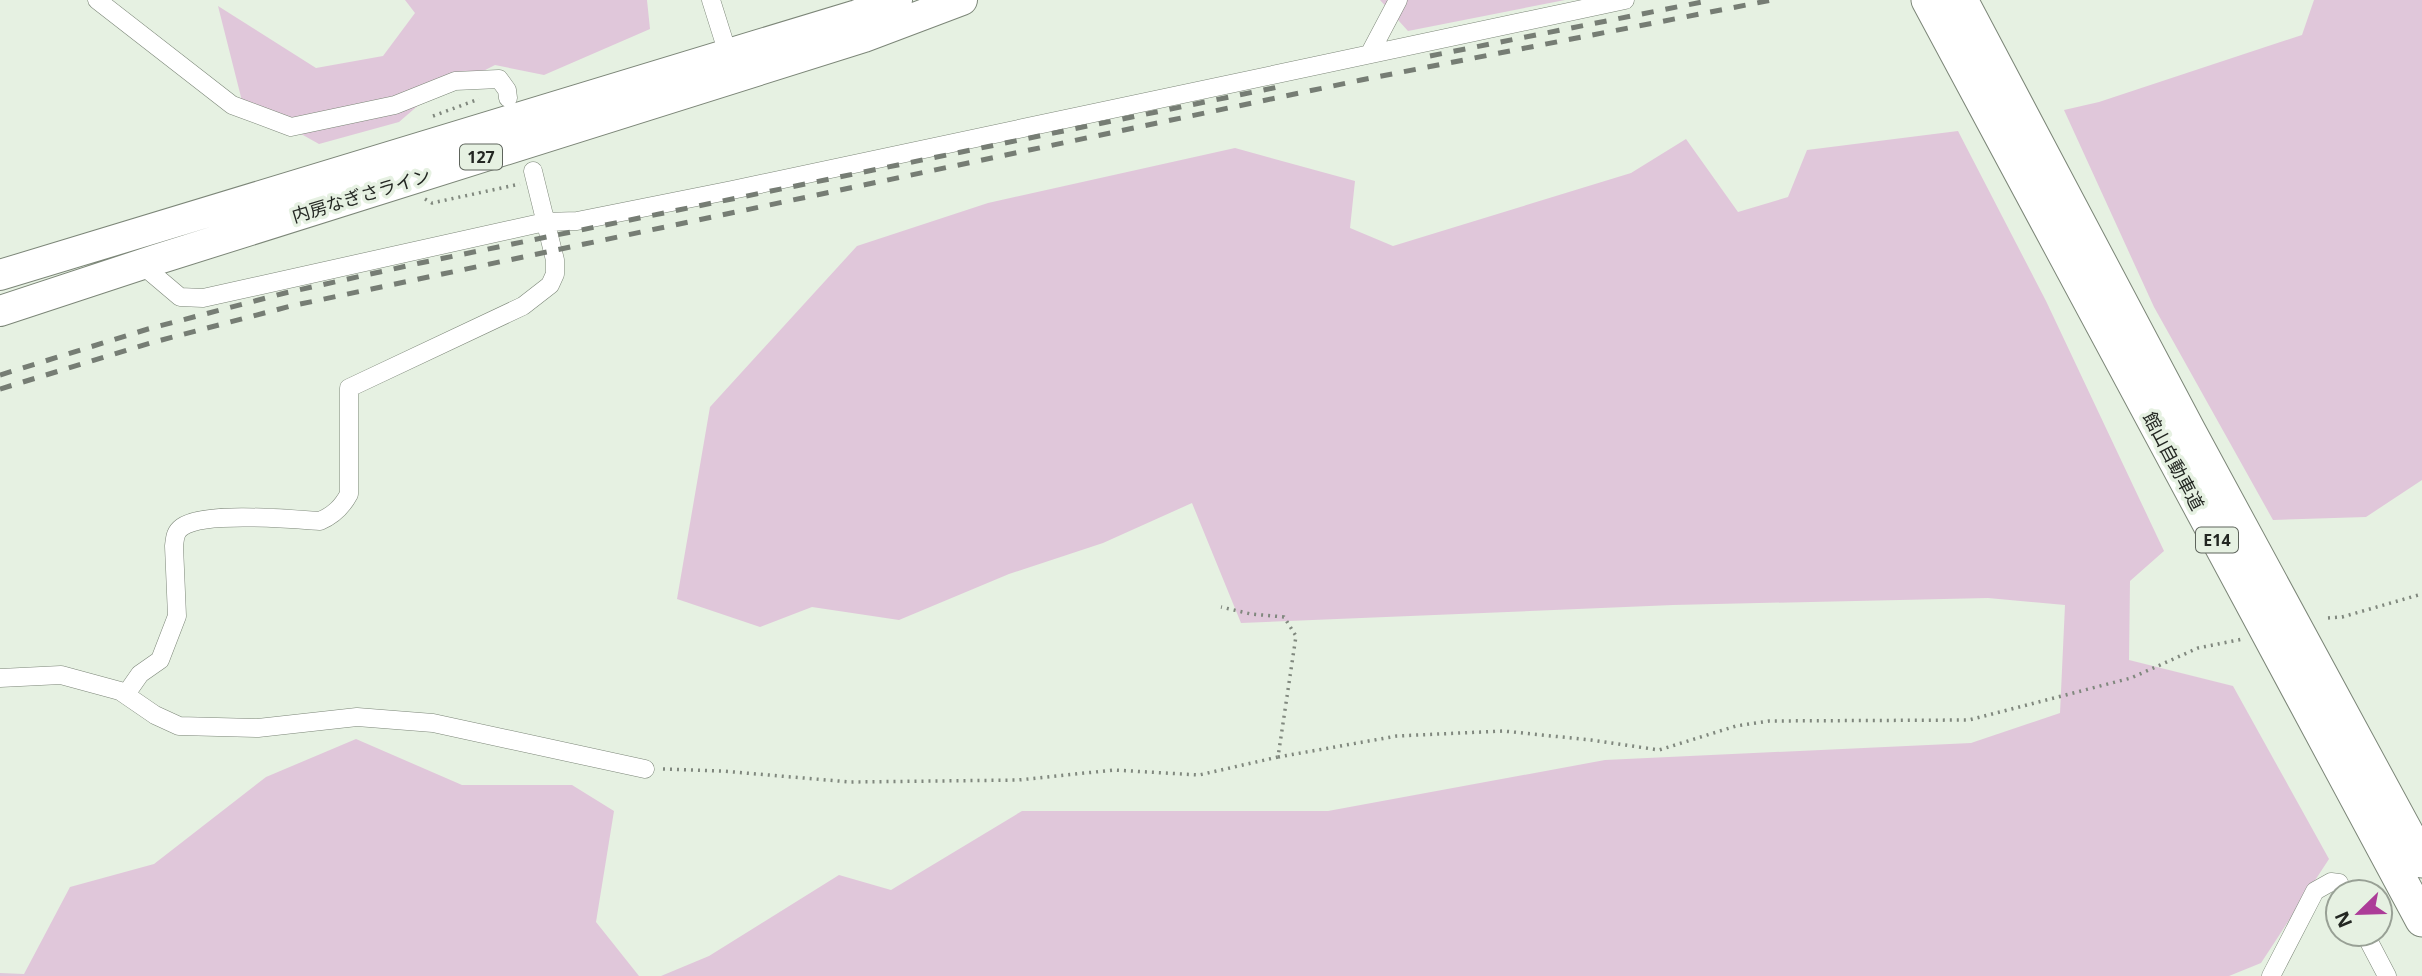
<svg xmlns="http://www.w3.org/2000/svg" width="2422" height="976" font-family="'Noto Sans','Noto Sans JP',sans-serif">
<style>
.green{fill:#e0c7da}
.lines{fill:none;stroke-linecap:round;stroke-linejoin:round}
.minor-casing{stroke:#7c8678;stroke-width:19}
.trunk-casing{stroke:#7c8678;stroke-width:32}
.motorway-casing{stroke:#7c8678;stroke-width:35}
.path{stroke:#80887e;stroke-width:3.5;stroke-dasharray:2 5;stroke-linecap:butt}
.minor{stroke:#fff;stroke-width:18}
.trunk{stroke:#fff;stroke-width:30}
.motorway{stroke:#fff;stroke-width:33}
.rail{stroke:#767d74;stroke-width:5;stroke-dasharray:12 12;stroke-linecap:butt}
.labels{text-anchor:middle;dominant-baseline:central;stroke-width:7;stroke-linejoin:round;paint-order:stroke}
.shield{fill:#e6f1e2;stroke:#5e645c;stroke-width:2}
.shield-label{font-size:16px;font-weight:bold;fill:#232722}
.street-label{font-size:18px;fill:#232722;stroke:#e6f1e2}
</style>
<rect width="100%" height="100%" fill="#e6f1e2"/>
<path class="green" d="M 405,0 L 647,0 L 650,29 L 544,75 L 495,65 L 421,103 L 399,122 L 319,144 L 242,101 L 218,6 L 316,68 L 383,56 L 415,13 Z
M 1380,0 L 1565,0 L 1408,31 Z
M 2314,0 L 2422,0 L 2422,480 L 2366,517 L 2273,520 L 2154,307 L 2064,110 L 2099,102 L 2302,35 Z
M 1958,131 L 2046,301 L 2164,551 L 2130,581 L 2129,660 L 2233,686 L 2329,859 L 2261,963 L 2229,976 L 661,976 L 709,956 L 839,875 L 891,890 L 1022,811 L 1328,811 L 1605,760 L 1971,743 L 2060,713 L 2065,605 L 1988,598 L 1673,605 L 1241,623 L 1192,503 L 1103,543 L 1009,574 L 899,620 L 812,607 L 760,627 L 677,599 L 710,407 L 857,246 L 988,203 L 1235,148 L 1355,181 L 1350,228 L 1393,246 L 1631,173 L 1686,139 L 1738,212 L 1788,197 L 1807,150 Z
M 356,739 L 462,785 L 572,785 L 614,811 L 596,922 L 639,976 L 0,976 L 0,973 L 24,974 L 70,887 L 154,864 L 266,777 Z"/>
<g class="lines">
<defs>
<path id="minor" d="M 97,0 L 232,105 L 291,127 L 395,105 L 455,81 L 499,79 L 507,90 L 508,98
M 711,0 L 728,54
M 1370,53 L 1398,0
M 141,264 L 180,297 L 203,298 L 545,222 L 577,221 L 732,190 L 1625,0
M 0,678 L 61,675 L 120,691 L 155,715 L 179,726 L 258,728 L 357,717 L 433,723 L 645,769
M 126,694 L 140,674 L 160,660 L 177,616 L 174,546 C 175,538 175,532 182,527 C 204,511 291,519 320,521 C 334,515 342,507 349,494 L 349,388 L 523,306 L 550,285 L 555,274 L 555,260 L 533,171
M 2365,934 L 2387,976
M 2271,976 L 2315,891 L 2331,882 L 2339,883 L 2343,892"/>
<path id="trunk" d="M 0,275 L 857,15 L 897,0
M 0,311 L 155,260 L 864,37 L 962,0"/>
<path id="motorway" d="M 1928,0 L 2422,920
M 1961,0 L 2189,431 L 2422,861"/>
</defs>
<use href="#minor" class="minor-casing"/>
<use href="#trunk" class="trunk-casing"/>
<use href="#motorway" class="motorway-casing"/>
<path class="path" d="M 433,116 L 479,99
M 425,199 L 432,203 L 520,184
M 2328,618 L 2342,617 L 2422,594
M 1278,757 L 1397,736 L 1503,731 L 1591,740 L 1659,750 L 1736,726 L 1769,721 L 1969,720 L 2131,678 L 2198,648 L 2243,639
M 663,769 L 722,771 L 850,782 L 1018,780 L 1114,770 L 1199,775 L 1278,757 L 1296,636 L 1284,617 L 1251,614 L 1221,607"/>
<use href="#minor" class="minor"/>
<use href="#trunk" class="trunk"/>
<use href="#motorway" class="motorway"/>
<path class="rail" d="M 1430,56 L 1712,0
M 0,375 L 148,329 L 285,293 L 420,263 L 1283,86
M 0,389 L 154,342 L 291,306 L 1361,80 L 1772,0"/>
</g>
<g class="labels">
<g class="shield">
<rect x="460" y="144.5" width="42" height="25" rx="5"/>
<rect x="2196" y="527.5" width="42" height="25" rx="5"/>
</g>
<g class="shield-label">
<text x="481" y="157">127</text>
<text x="2217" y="540">E14</text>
</g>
<g class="street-label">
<text transform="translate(361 195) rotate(-17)">内房なぎさライン</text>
<text transform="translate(2174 461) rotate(62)">館山自動車道</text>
</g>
</g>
<g transform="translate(2359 913) rotate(247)"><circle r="33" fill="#e6f1e2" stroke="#98a095" stroke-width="2"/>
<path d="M0-5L12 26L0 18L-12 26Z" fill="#ac3c98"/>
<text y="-10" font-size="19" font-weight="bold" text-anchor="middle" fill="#232722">N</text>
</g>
</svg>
